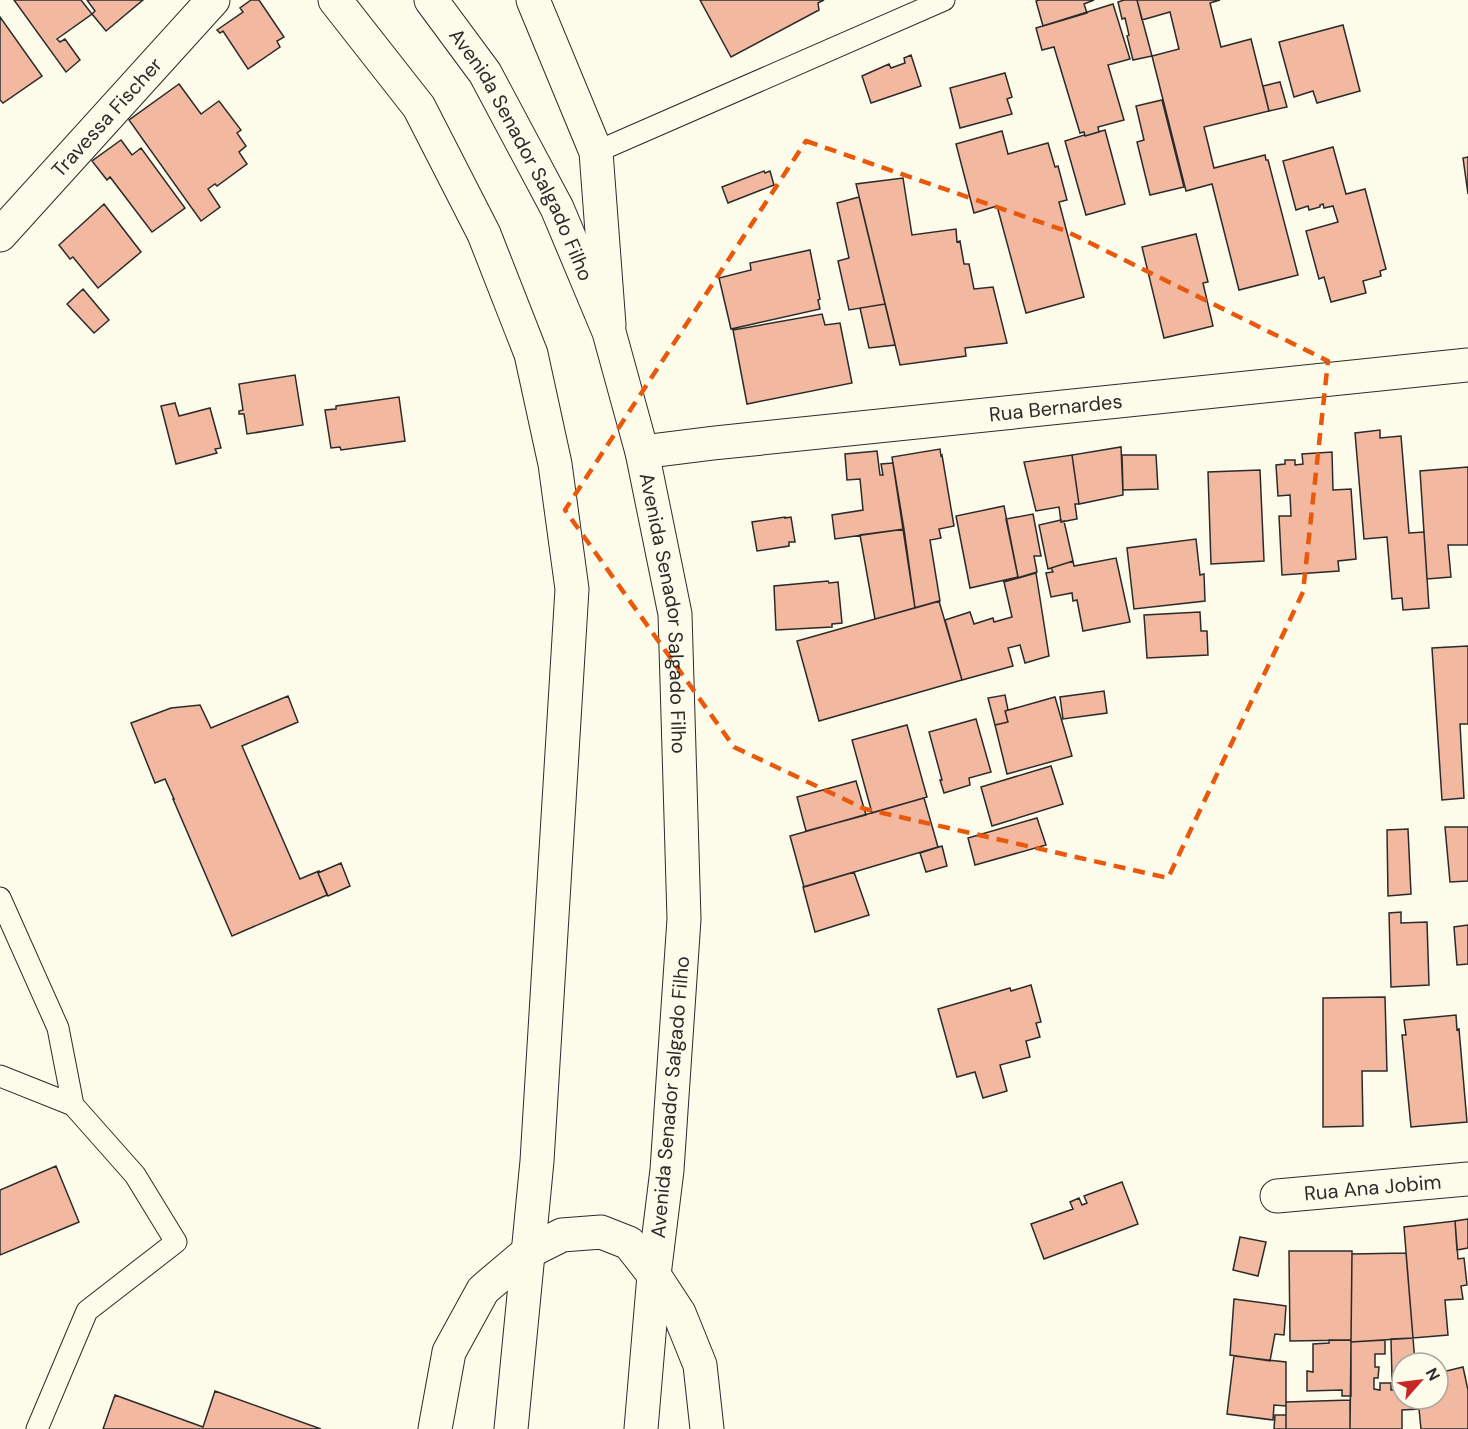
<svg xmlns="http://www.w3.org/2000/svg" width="1468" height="1429" font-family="'DM Sans',sans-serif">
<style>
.building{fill:#f2b8a0;stroke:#2b2b2b;stroke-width:1.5}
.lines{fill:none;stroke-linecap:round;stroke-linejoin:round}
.service-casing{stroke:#2b2b2b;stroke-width:23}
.minor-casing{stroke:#2b2b2b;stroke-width:35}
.secondary-casing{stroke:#2b2b2b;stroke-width:35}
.primary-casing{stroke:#2b2b2b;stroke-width:35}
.service{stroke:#fdfbea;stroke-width:21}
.minor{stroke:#fdfbea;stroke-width:33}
.secondary{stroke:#fdfbea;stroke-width:33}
.primary{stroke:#fdfbea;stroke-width:33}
.marked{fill:none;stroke:#e8590c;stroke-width:4.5;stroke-dasharray:12 8;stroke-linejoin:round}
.labels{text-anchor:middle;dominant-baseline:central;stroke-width:4.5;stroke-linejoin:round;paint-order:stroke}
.street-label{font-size:20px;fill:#2b2b2b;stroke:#fdfbea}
</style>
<rect width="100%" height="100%" fill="#fdfbea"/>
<path class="building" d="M 14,0 L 81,0 L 92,14 L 57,39 L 60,42 L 65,39 L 80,60 L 66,72 Z
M 87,0 L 143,0 L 106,31 L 92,14 L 95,11 Z
M 251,0 L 259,0 L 284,37 L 277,41 L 280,47 L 248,69 L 223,31 L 220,33 L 217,30 L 243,12 L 240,8 Z
M 700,0 L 824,0 L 818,3 L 819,10 L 731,57 Z
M 1039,0 L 1094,0 L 1084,4 L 1087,13 L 1043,26 L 1036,1 Z
M 1124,0 L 1137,0 L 1152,56 L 1133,60 L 1127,36 L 1129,35 L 1125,18 L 1122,19 L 1118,2 Z
M 1137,0 L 1220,0 L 1210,3 L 1221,47 L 1251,39 L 1269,111 L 1204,127 L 1214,168 L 1265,155 L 1266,160 L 1268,160 L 1298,275 L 1239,290 L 1212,184 L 1186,191 L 1152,56 L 1179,49 L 1170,12 L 1142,20 Z
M 1113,4 L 1130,59 L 1108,65 L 1124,120 L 1098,127 L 1099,132 L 1085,136 L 1084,132 L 1080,133 L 1054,47 L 1042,50 L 1036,28 Z
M 0,17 L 42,76 L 3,103 L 0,100 Z
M 1343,25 L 1360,91 L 1317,103 L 1313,91 L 1294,97 L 1279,42 Z
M 911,55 L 921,86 L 871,103 L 862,76 L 889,64 L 891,68 L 905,63 L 904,58 Z
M 1005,73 L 1012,97 L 1007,99 L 1012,114 L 960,128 L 950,88 Z
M 1280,82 L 1287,107 L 1269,111 L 1263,86 Z
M 179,84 L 201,114 L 219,101 L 241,130 L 237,133 L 246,146 L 239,152 L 247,164 L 217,186 L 215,184 L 208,189 L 220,207 L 201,221 L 129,120 Z
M 1162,100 L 1184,187 L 1150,195 L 1137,142 L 1144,140 L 1136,106 Z
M 1105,130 L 1125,204 L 1086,215 L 1065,141 L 1084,135 L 1085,136 Z
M 1002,131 L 1008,154 L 1048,143 L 1055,167 L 1058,166 L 1067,200 L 1059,202 L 1084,297 L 1026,313 L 997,206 L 974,213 L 956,144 Z
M 121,140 L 132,155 L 141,148 L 185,208 L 152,232 L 110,177 L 107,180 L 92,161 Z
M 1333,147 L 1346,194 L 1365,189 L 1386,269 L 1380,271 L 1381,276 L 1363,281 L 1366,293 L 1331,302 L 1324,277 L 1319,279 L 1306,231 L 1338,222 L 1333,206 L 1324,208 L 1323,204 L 1320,205 L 1320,207 L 1309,210 L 1308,206 L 1296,210 L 1283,161 Z
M 1468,157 L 1468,194 L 1463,158 Z
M 764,171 L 765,173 L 770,171 L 774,185 L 728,203 L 722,187 Z
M 903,178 L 912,235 L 956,229 L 957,242 L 960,241 L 964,264 L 969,264 L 974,289 L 993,287 L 1007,343 L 965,348 L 966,356 L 900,365 L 856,184 Z
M 859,197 L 885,304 L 849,310 L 838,261 L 849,258 L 837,203 Z
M 104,204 L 141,252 L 98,288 L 73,257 L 70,259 L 59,245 Z
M 1196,234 L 1208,282 L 1203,283 L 1213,326 L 1164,338 L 1142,247 Z
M 810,250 L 820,299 L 818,300 L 820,309 L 731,329 L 719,278 L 751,270 L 750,263 Z
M 83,289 L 109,320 L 94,333 L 67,304 Z
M 885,304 L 895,345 L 869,348 L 860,308 Z
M 822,314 L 825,325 L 840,323 L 852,383 L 747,404 L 733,330 Z
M 295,375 L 303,425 L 247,434 L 244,414 L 239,414 L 239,411 L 243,410 L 239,384 Z
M 399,397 L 405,441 L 341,450 L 340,447 L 331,448 L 325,410 L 336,409 L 336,406 Z
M 175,403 L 179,416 L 210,408 L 221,448 L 215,449 L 217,453 L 176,464 L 161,406 Z
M 1380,430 L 1380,438 L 1401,436 L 1409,533 L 1424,532 L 1429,608 L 1403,610 L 1402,598 L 1392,599 L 1387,537 L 1364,539 L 1355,433 Z
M 1121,447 L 1123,495 L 1079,504 L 1072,455 Z
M 940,449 L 941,456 L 942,455 L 954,526 L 939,529 L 941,538 L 930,540 L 940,601 L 915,608 L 892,457 Z
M 877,451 L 880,475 L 883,475 L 881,464 L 893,463 L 904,529 L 835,539 L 832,515 L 863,510 L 860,479 L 847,480 L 845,454 Z
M 1332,452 L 1333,490 L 1351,489 L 1356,559 L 1338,561 L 1339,571 L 1282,575 L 1279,516 L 1291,516 L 1290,495 L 1278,496 L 1276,465 L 1285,464 L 1285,460 L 1295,460 L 1295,465 L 1303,464 L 1302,454 Z
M 1072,455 L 1079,504 L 1075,504 L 1077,519 L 1061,522 L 1059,507 L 1036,511 L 1024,462 Z
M 1122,455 L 1156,455 L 1158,489 L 1123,490 Z
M 1468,467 L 1468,545 L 1448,545 L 1451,577 L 1427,579 L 1420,471 Z
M 1260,470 L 1264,561 L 1211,564 L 1208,472 Z
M 1004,506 L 1018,577 L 970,588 L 956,516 Z
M 1033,514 L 1041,556 L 1034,556 L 1037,572 L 1004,582 L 1003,581 L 1018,577 L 1006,519 Z
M 785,517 L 785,518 L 791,517 L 795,542 L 789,542 L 789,546 L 757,551 L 752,522 Z
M 1061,520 L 1061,522 L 1064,521 L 1073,561 L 1048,569 L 1039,525 Z
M 904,529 L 915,608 L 875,619 L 860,535 Z
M 1196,539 L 1200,575 L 1204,574 L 1205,601 L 1134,609 L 1127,548 Z
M 1116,558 L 1130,622 L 1083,631 L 1077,600 L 1073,601 L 1072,593 L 1051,597 L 1046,573 L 1053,572 L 1051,568 L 1073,561 L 1074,566 Z
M 1036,573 L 1049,656 L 1025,663 L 1020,645 L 1008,648 L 1013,666 L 962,680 L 945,620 L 970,612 L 974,624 L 993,618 L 994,622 L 1012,617 L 1004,582 Z
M 828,581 L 829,583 L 838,582 L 842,623 L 832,624 L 832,627 L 776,630 L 774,586 Z
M 939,601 L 962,680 L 819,721 L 797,641 Z
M 1200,612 L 1201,631 L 1207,631 L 1208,655 L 1147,658 L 1144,615 Z
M 1468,646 L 1468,724 L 1460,724 L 1464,798 L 1442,800 L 1432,648 Z
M 1104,691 L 1107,713 L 1063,719 L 1060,697 Z
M 1005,695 L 1008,710 L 1005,711 L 1008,722 L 995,725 L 988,698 Z
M 288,696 L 298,722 L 242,746 L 300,879 L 319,871 L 320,872 L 318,873 L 327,895 L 232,936 L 173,799 L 174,799 L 165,779 L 155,783 L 131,723 L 171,708 L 200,705 L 211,728 Z
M 1055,697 L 1072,756 L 1007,774 L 995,725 L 1008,722 L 1005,711 Z
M 976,719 L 991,772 L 969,778 L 970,785 L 944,793 L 940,780 L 942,780 L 929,732 Z
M 907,725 L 927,797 L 872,813 L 852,740 Z
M 1051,766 L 1063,804 L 992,826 L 981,787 Z
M 856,781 L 866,815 L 806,831 L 797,797 Z
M 924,798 L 938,847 L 804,887 L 790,836 Z
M 1037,818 L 1046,845 L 975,865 L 968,838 Z
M 1445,827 L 1468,827 L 1468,881 L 1450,882 Z
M 1408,829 L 1411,894 L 1388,896 L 1387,830 Z
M 942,846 L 947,866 L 926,872 L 920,853 Z
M 341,863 L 350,886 L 328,896 L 318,873 Z
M 854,872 L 869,915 L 815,932 L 803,887 Z
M 1401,912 L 1401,923 L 1427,922 L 1429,985 L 1391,987 L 1389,913 Z
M 1468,925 L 1468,964 L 1457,965 L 1454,927 Z
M 1031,985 L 1041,1022 L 1036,1023 L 1040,1037 L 1026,1041 L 1030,1057 L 1000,1065 L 1007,1091 L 983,1098 L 975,1072 L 957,1077 L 938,1009 L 1010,988 L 1011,991 Z
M 1385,997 L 1387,1071 L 1362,1071 L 1363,1126 L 1323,1127 L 1323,998 Z
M 1456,1015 L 1457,1030 L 1459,1029 L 1467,1122 L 1411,1127 L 1402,1035 L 1406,1035 L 1404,1020 Z
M 56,1166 L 79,1222 L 0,1255 L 0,1190 Z
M 1122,1182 L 1138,1224 L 1044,1259 L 1031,1224 L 1073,1209 L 1070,1202 L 1079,1198 L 1082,1205 L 1087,1203 L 1084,1196 Z
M 1468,1219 L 1468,1248 L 1457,1250 L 1455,1221 Z
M 1455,1221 L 1458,1259 L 1464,1258 L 1467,1285 L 1461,1286 L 1463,1299 L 1445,1300 L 1448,1335 L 1413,1338 L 1404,1227 Z
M 1240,1237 L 1266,1242 L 1258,1276 L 1233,1270 Z
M 1289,1251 L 1352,1251 L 1351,1340 L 1290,1341 Z
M 1406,1253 L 1413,1338 L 1351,1342 L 1352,1254 Z
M 1234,1299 L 1286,1306 L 1284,1335 L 1275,1334 L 1270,1361 L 1230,1355 Z
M 1413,1338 L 1415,1363 L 1402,1363 L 1402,1399 L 1418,1399 L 1419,1409 L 1402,1410 L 1402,1429 L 1350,1429 L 1351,1342 L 1385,1340 L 1385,1354 L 1375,1354 L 1375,1367 L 1379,1367 L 1378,1378 L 1374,1378 L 1374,1389 L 1380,1390 L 1380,1383 L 1391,1383 L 1391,1390 L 1398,1390 L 1398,1379 L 1392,1379 L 1391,1339 Z
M 1329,1340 L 1351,1340 L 1351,1396 L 1342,1396 L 1342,1390 L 1307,1391 L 1307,1371 L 1313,1372 L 1313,1344 L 1329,1343 Z
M 1234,1356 L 1286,1362 L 1286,1406 L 1274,1405 L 1273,1420 L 1227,1414 Z
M 1463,1367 L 1468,1390 L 1468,1429 L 1421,1429 L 1418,1399 L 1438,1399 L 1438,1373 Z
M 215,1391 L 321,1429 L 103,1429 L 115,1395 L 203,1427 Z
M 1350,1400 L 1350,1429 L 1286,1429 L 1286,1402 Z
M 1275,1415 L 1286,1415 L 1286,1429 L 1274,1429 Z"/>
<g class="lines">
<defs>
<path id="service" d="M 596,152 L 944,0
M 0,898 L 58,1028 L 73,1105
M 0,1076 L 73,1105 L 135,1175 L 176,1242 L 87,1311 L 37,1429"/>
<g id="minor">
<path d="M 533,0 L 596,152 L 609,325"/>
<path id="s1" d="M 0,235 L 213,0"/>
<path id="s2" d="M 642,452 L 714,443 L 1468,365"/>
<path id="s3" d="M 1277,1196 L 1468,1179"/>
</g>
<path id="secondary" d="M 435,1429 L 449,1352 L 483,1290 L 528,1252 L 562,1235 L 601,1232 L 629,1243 L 654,1275 L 679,1313 L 700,1365 L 707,1429"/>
<g id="primary">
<path d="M 335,0 L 419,107 L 484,234 L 531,354 L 555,464 L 572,589 L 537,1161 L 511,1429"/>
<path id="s4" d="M 431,0 L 485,73 L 557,208 L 609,332 L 642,452 L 675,614 L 684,919 L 667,1170 L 654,1275 L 641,1429"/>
</g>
</defs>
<use href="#service" class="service-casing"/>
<use href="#minor" class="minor-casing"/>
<use href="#secondary" class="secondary-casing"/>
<use href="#primary" class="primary-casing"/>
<use href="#service" class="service"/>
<use href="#minor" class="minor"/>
<use href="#secondary" class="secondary"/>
<use href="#primary" class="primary"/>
</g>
<path class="marked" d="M 806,141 L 1066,231 L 1328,361 L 1303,592 L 1168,878 L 865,809 L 734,747 L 565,510 Z"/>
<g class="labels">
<g class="street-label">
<text stroke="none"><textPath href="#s1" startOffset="159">Travessa Fischer</textPath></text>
<text stroke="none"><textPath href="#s4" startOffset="180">Avenida Senador Salgado Filho</textPath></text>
<text stroke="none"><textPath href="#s2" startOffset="416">Rua Bernardes</textPath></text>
<text stroke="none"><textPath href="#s4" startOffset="666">Avenida Senador Salgado Filho</textPath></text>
<text transform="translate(670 1097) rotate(-85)">Avenida Senador Salgado Filho</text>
<text stroke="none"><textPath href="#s3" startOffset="96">Rua Ana Jobim</textPath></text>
</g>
</g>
<g transform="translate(1420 1381) rotate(62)"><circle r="28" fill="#fdfbea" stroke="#a9a89e" stroke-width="1.5"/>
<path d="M0-4.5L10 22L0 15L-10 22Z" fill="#c62828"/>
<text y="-9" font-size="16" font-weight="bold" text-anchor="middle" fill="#2b2b2b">N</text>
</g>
</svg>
